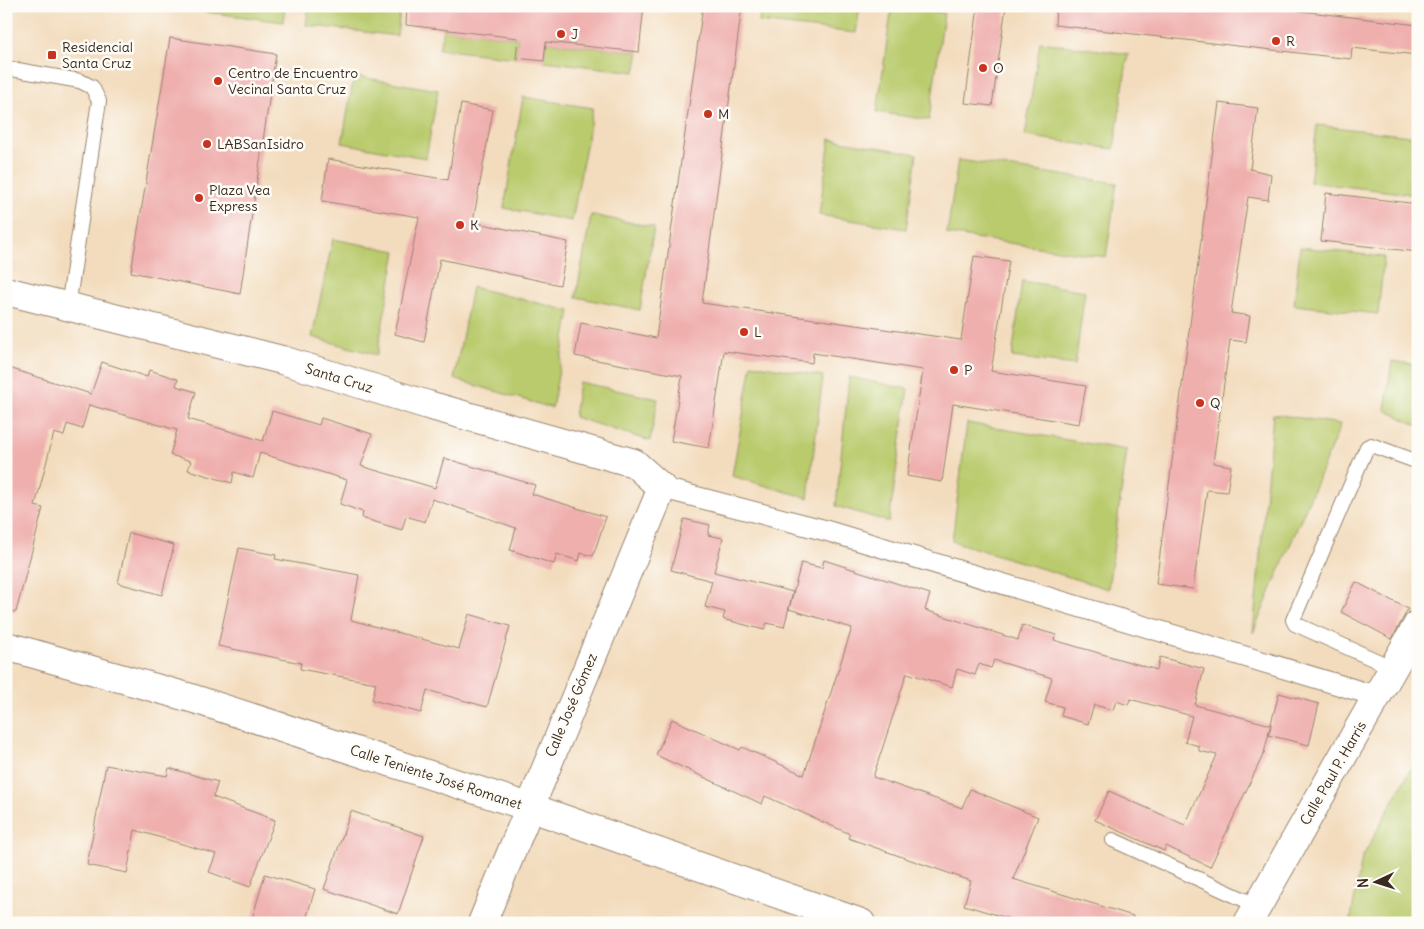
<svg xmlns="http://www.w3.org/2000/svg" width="1424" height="929" font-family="Delius,sans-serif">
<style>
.green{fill:#bacb6d;stroke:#7a7a46}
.building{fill:#efafad}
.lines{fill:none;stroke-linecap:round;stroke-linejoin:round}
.service-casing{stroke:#97836e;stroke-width:16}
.pedestrian-casing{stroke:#97836e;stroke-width:22}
.minor-casing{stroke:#97836e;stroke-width:30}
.tertiary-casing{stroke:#97836e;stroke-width:30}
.service{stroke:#fff;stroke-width:14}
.pedestrian{stroke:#fff;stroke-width:20}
.minor{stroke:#fff;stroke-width:28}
.tertiary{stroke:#fff;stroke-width:28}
.poi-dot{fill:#c8321e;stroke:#fdfcf7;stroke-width:2}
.labels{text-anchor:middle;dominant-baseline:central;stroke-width:5;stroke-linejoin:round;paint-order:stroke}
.poi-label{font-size:14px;fill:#3b2a1e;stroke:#fdfcf7;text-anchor:start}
.street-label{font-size:14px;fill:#3b2a1e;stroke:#fdfcf7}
</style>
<rect width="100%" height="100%" fill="#fdfcf7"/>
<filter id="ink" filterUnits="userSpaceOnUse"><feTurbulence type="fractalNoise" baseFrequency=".02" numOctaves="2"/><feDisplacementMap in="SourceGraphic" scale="10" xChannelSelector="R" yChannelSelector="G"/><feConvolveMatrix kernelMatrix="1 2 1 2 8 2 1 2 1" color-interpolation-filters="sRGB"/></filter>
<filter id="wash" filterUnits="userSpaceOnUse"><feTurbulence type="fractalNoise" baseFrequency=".0096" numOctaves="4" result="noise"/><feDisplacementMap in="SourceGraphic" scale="20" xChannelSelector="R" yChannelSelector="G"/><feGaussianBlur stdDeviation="1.12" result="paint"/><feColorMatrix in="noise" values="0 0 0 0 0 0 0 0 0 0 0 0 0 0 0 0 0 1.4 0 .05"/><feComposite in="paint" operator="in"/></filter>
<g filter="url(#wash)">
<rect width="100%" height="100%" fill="#f3dcbd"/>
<path class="green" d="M 207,6 L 285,6 L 283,22 L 206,12 Z
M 309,6 L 371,6 L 400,10 L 397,36 L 306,25 Z
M 761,6 L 860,6 L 856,33 L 759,22 Z
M 892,6 L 944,13 L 929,120 L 877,112 Z
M 443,29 L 518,38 L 516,58 L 439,49 Z
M 546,42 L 639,52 L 635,72 L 544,61 Z
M 1040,42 L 1128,54 L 1114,149 L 1025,136 Z
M 354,76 L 438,90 L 426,158 L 342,143 Z
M 523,97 L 593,108 L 572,221 L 504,208 Z
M 1317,125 L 1418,137 L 1418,195 L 1310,182 Z
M 830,139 L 917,154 L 906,229 L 819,215 Z
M 958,160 L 1117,183 L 1106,257 L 947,234 Z
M 591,215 L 654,227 L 640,310 L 576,297 Z
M 333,239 L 396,251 L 377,355 L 312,337 Z
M 1300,247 L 1384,257 L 1378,314 L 1294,305 Z
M 1022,281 L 1085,291 L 1075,365 L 1012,357 Z
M 472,287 L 570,311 L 552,408 L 454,379 Z
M 1392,361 L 1418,365 L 1418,426 L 1385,410 Z
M 752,364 L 823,376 L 808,498 L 732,476 Z
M 849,377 L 908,389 L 889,522 L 836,506 Z
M 579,382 L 658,399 L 650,441 L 574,417 Z
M 1273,414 L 1341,424 L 1253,633 Z
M 967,423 L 1127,450 L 1108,589 L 952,541 Z
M 1418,756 L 1418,923 L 1350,923 L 1362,858 Z"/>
<g id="blocks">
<path class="building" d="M 407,6 L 644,6 L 639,52 L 546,42 L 544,61 L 516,58 L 518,38 L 406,25 Z
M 703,6 L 742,6 L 702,303 L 961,340 L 974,256 L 1009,261 L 991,371 L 1086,386 L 1079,424 L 953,404 L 942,482 L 907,476 L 923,370 L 813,353 L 812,363 L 724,351 L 709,448 L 671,441 L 682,376 L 575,356 L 581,323 L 656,338 Z
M 978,6 L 1006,6 L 992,106 L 965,103 Z
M 1056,6 L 1259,6 L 1418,25 L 1418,55 L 1352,48 L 1351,59 L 1055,25 Z
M 170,38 L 276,54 L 240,294 L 131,272 Z
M 1219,103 L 1258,108 L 1250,169 L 1271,174 L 1268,200 L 1248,197 L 1231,313 L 1250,316 L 1246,342 L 1230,340 L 1213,463 L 1231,466 L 1227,492 L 1207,490 L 1193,589 L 1156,584 Z
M 461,104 L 493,110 L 473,222 L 568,242 L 560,285 L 440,259 L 424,342 L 395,334 L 419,217 L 322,201 L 328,159 L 448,180 Z
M 1326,193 L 1418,204 L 1418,252 L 1321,241 Z
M 102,362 L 147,377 L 149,370 L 178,379 L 176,386 L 196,392 L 188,419 L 263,441 L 272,411 L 319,425 L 321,418 L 372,434 L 361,466 L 435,488 L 444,458 L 535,485 L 532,494 L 606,517 L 593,556 L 581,553 L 579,561 L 557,554 L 554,564 L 510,550 L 516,528 L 432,499 L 425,522 L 406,516 L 402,530 L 362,518 L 363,512 L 340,504 L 347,480 L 260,453 L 253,478 L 234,472 L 232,483 L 188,470 L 191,461 L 170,455 L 177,430 L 89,405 L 82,429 L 67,424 L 64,436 L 54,433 L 35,506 L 43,508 L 16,612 L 6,611 L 6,367 L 91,394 Z
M 684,519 L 710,525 L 708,535 L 723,538 L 714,572 L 793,592 L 784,627 L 767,623 L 764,630 L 723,619 L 725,612 L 705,607 L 712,581 L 671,570 Z
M 129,533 L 174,545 L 162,595 L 118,583 Z
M 239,548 L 276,555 L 275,559 L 359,575 L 351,620 L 459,649 L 469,614 L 510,626 L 487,707 L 427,690 L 421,713 L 372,700 L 376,683 L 300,669 L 301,663 L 218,646 Z
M 824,560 L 930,594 L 925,610 L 1018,640 L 1022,625 L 1056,635 L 1054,640 L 1157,670 L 1160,657 L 1204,669 L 1195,705 L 1271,725 L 1264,753 L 1210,867 L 1166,846 L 1164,851 L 1095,820 L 1109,791 L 1185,825 L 1217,755 L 1199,751 L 1199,746 L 1185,742 L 1192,716 L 1130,699 L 1128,705 L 1116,701 L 1113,710 L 1094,705 L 1088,724 L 1061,716 L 1063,707 L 1045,702 L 1052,678 L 994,660 L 991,668 L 979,664 L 975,675 L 957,669 L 952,687 L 907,673 L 873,777 L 962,808 L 970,789 L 1038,817 L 1013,879 L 1133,916 L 1132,923 L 1024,923 L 964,905 L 971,881 L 848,838 L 850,834 L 765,796 L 762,804 L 656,755 L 672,719 L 740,750 L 742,747 L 804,775 L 852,628 L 789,609 L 801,563 L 822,568 Z
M 1356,582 L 1408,609 L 1392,639 L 1341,612 Z
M 1279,693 L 1319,704 L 1309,745 L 1268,735 Z
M 106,765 L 167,776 L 169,768 L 218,782 L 213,797 L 275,820 L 250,887 L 209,872 L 216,854 L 135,830 L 127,873 L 87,865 Z
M 351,811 L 424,836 L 398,914 L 324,889 Z
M 265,874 L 315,889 L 305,923 L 251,923 Z"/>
</g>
</g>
<g filter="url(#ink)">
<use href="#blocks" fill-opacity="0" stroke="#97836e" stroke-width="1"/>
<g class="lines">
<defs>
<path id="service" d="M 6,68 L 80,81 L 92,87 L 99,101 L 68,307
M 1393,668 L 1295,624 L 1293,620 L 1367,447 L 1371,445 L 1418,462
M 1113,840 L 1258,906"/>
<path id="pedestrian" d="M 662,488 L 824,530 L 1376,696"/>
<path id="minor" d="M 6,291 L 282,360 L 428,405 L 634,463 L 662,488 L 482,923
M 6,646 L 191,698 L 529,807 L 861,923"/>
<path id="tertiary" d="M 1248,923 L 1418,624"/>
</defs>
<use href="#service" class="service-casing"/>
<use href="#pedestrian" class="pedestrian-casing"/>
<use href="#minor" class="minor-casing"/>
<use href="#tertiary" class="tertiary-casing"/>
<use href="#service" class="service"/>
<use href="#pedestrian" class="pedestrian"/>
<use href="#minor" class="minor"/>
<use href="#tertiary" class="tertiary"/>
</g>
</g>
<g class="poi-dot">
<circle cx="561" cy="34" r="5"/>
<circle cx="1276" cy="41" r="5"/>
<rect x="47" y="50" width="10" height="10" rx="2.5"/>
<circle cx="983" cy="68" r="5"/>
<circle cx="218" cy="81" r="5"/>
<circle cx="708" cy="114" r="5"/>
<circle cx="207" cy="144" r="5"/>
<circle cx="199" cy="198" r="5"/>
<circle cx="460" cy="225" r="5"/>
<circle cx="744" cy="332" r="5"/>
<circle cx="954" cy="370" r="5"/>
<circle cx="1200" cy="403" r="5"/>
</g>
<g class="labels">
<g class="poi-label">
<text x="571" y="34">J</text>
<text x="1286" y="41">R</text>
<text x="62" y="47">Residencial<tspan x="62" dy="16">Santa Cruz</tspan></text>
<text x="993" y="68">O</text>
<text x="228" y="73">Centro de Encuentro<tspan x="228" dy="16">Vecinal Santa Cruz</tspan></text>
<text x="718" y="114">M</text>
<text x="217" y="144">LABSanIsidro</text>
<text x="209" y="190">Plaza Vea<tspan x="209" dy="16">Express</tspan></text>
<text x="470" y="225">K</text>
<text x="754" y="332">L</text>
<text x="964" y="370">P</text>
<text x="1210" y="403">Q</text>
</g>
<g class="street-label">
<text transform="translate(339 378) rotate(17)">Santa Cruz</text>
<text transform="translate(571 705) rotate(-67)">Calle José Gómez</text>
<text transform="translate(1333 773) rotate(-60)">Calle Paul P. Harris</text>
<text transform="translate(436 777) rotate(18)">Calle Teniente José Romanet</text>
</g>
</g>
<rect width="1424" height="929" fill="none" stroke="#fdfcf7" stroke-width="25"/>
<g transform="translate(1376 882) rotate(266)" stroke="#fdfcf7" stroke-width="4" paint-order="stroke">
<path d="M0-4L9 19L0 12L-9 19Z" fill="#3b2a1e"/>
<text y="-8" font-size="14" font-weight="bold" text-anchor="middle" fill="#3b2a1e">N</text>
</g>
</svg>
